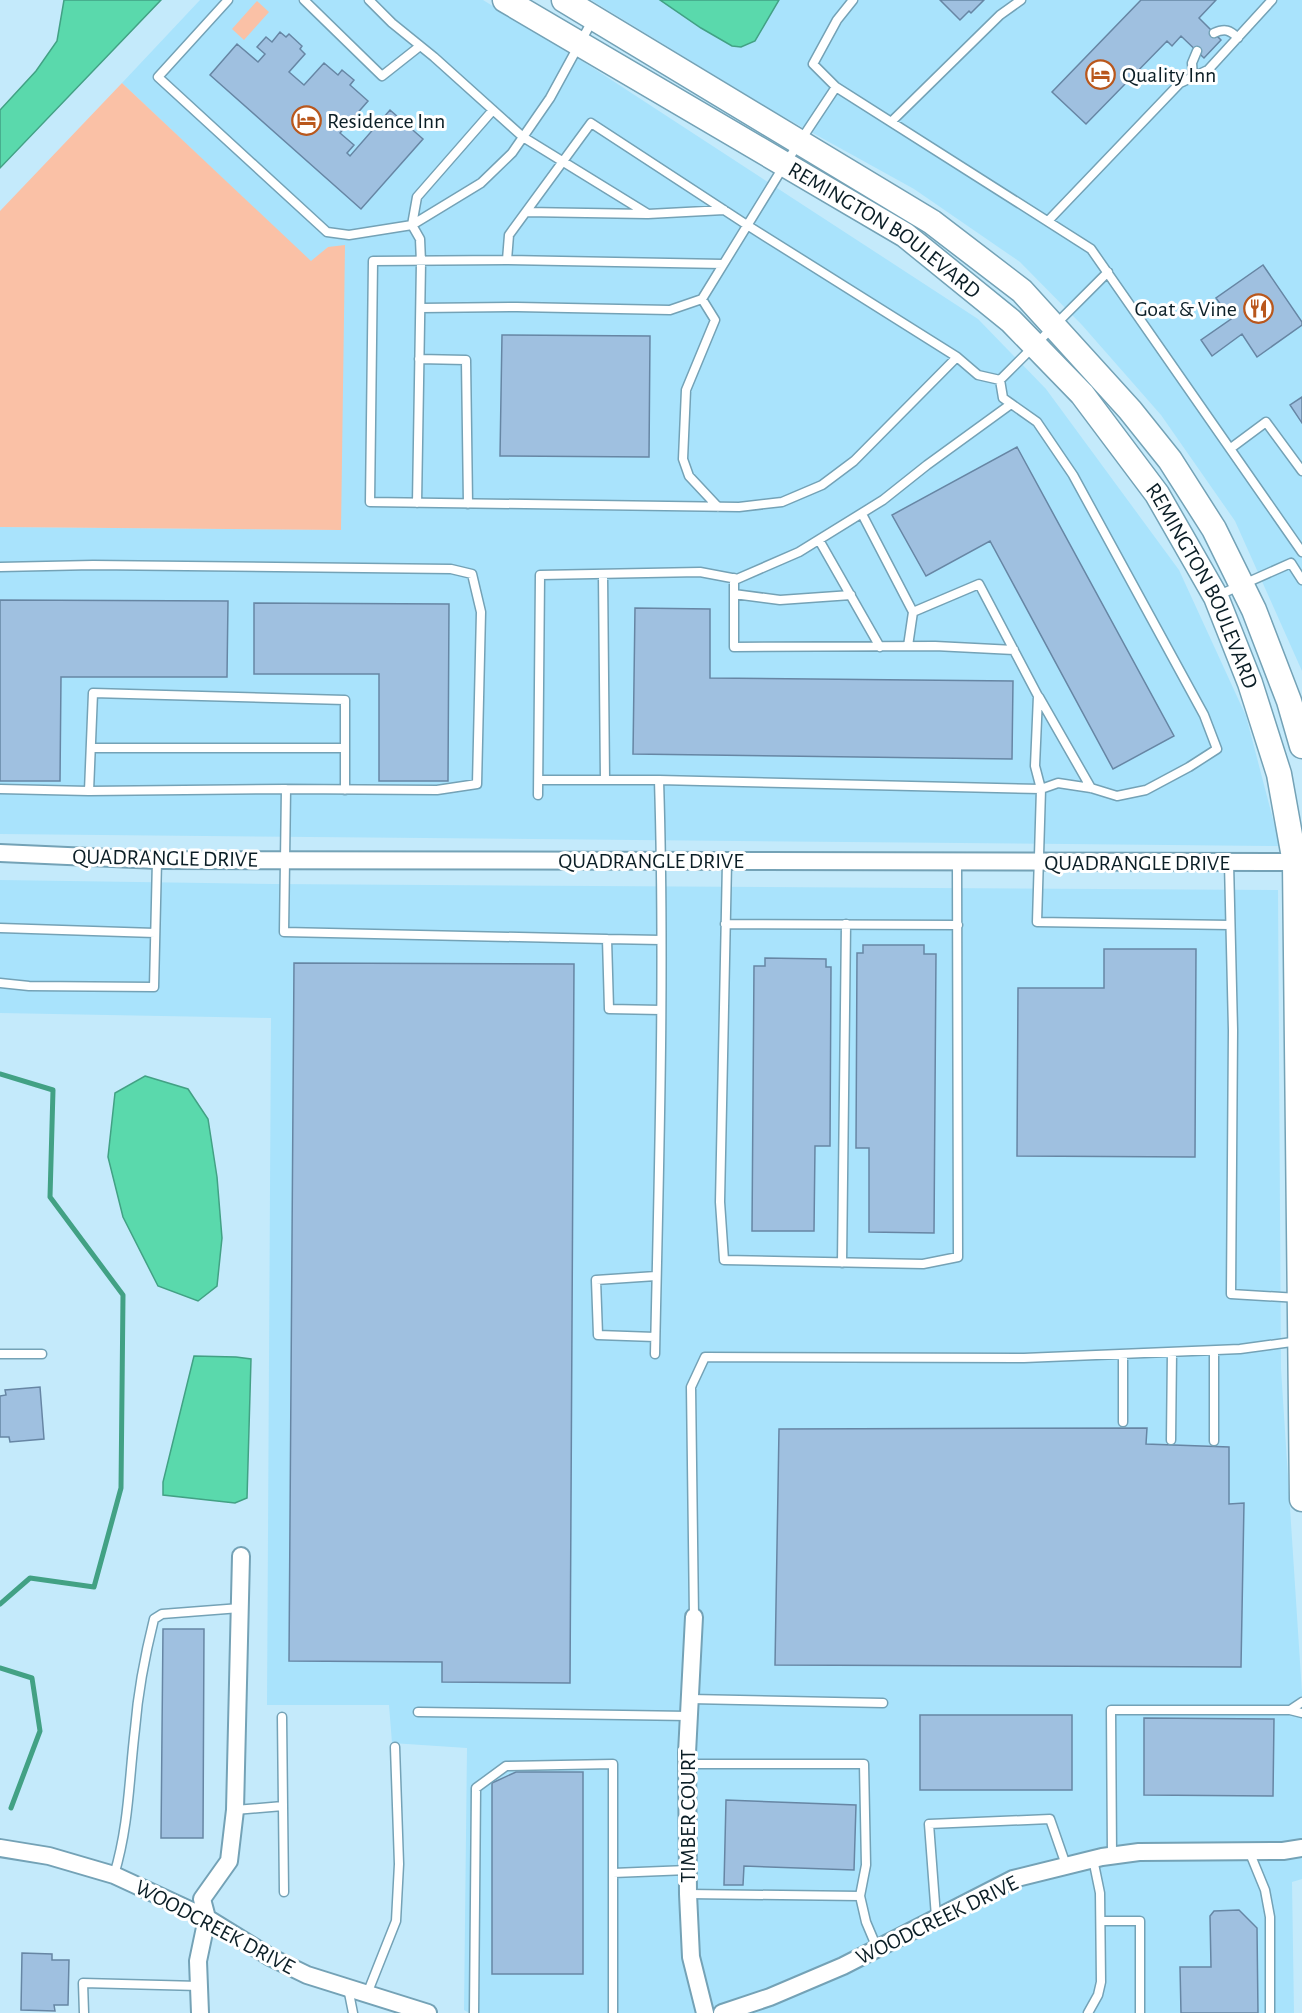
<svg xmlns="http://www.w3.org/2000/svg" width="1302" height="2013" font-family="'Alegreya Sans',sans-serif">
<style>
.built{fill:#a9e3fc}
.green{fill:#fac1a6}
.water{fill:#5ad9ac;stroke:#42a184;stroke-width:1.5}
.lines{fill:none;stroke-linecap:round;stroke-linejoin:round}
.stream{stroke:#42a184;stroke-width:5}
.building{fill:#9fc0e0;stroke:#6786a4;stroke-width:1.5}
.lane-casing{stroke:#74a2b6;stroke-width:11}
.street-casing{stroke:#74a2b6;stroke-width:20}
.secondary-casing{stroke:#74a2b6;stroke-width:27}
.lane{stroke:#fff;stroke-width:8}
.street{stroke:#fff;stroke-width:16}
.secondary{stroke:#fff;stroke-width:24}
.labels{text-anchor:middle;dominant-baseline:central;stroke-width:6;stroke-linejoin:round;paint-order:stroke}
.poi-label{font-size:22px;fill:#0b1e26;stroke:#fff;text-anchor:start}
.street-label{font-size:22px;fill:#0b1e26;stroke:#fff}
</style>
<rect width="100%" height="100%" fill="#c4eafb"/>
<path class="built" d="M 200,0 L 483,0 L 587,64 L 978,319 L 1046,389 L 1179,570 L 1246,716 L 1280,846 L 0,834 L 0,527 L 341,530 L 328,247 L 311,262 L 122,83 Z
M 591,0 L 1302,0 L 1302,671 L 1235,521 L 1161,415 L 1082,325 L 1020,262 L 914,189 L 773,111 Z
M 0,880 L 273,884 L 1278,890 L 1281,1369 L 1302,1693 L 1302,1879 L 1292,1882 L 1294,2013 L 469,2013 L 464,2010 L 467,1748 L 392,1743 L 389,1705 L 267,1705 L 271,1018 L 0,1013 Z"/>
<path class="green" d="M 257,1 L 269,12 L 244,40 L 232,29 Z
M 122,83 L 311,261 L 328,247 L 345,245 L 341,530 L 0,527 L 0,211 Z"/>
<path class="water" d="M 64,0 L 161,0 L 0,168 L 0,110 L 36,71 L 57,41 Z
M 660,0 L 779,0 L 755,41 L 741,47 L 732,46 L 701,28 Z
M 145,1076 L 188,1089 L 208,1119 L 217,1177 L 222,1238 L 217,1286 L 198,1301 L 158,1286 L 123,1217 L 108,1157 L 115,1093 Z
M 194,1356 L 236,1357 L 251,1359 L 247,1498 L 235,1503 L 163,1495 L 163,1482 Z"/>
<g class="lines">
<path class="stream" d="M 0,1074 L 53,1090 L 50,1197 L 123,1295 L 121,1488 L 94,1587 L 30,1578 L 0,1604
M 0,1668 L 32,1678 L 40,1731 L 11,1808"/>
</g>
<path class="building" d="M 940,0 L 984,0 L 971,13 L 969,11 L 960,20 Z
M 1141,0 L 1216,0 L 1199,18 L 1221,40 L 1204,58 L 1181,36 L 1172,46 L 1167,41 L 1086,124 L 1052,92 Z
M 280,32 L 286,37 L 289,34 L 302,46 L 300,49 L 305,54 L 289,72 L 304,85 L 324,63 L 338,75 L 342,70 L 354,80 L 350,85 L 368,101 L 340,133 L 354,145 L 347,153 L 350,156 L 390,110 L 423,139 L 361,209 L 210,75 L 237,44 L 258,62 L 265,54 L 257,47 L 266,37 L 272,42 Z
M 1263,265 L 1302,322 L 1302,325 L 1257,357 L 1242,334 L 1212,356 L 1201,340 L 1231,319 L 1216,298 Z
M 502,335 L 650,336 L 649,457 L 500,456 Z
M 1302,397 L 1302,423 L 1290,405 Z
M 1017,447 L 1174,736 L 1113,769 L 990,541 L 926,576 L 892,515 Z
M 0,600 L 228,601 L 227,677 L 61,677 L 60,781 L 0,781 Z
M 254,603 L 449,604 L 448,781 L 379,781 L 379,674 L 254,674 Z
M 635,608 L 710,609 L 710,678 L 1013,681 L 1012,759 L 633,754 Z
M 863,945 L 924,945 L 924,954 L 936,954 L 934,1233 L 869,1232 L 869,1148 L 856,1148 L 857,953 L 863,953 Z
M 1104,949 L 1196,949 L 1195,1157 L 1017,1156 L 1018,988 L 1104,988 Z
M 765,958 L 826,959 L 826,967 L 831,967 L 830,1146 L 815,1146 L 814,1231 L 752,1231 L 754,966 L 765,966 Z
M 294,963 L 574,964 L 570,1683 L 442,1682 L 442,1662 L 289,1661 Z
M 40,1387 L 44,1439 L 10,1442 L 9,1437 L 0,1437 L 0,1396 L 6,1395 L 5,1390 Z
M 1147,1428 L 1146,1444 L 1229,1447 L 1229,1504 L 1244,1503 L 1241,1667 L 775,1665 L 779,1429 Z
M 163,1629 L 204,1629 L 203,1838 L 161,1838 Z
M 920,1715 L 1072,1715 L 1072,1790 L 920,1790 Z
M 1144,1718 L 1274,1719 L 1273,1796 L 1144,1795 Z
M 516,1772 L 583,1772 L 583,1974 L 492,1974 L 492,1783 Z
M 726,1800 L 856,1805 L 854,1870 L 744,1866 L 743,1885 L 724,1885 Z
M 1239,1910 L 1257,1928 L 1258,2013 L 1181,2013 L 1180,1967 L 1211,1967 L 1210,1916 L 1214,1911 Z
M 22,1953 L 52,1954 L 52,1960 L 69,1960 L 68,2005 L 54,2005 L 55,2011 L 21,2010 Z"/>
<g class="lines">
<defs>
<path id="lane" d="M 228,0 L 158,77 L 327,232 L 349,235 L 412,225 L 481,183 L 512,153 L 550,98 L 592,21
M 304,0 L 382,76 L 420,46
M 369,0 L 392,23 L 434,57 L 523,137 L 648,214 L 724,210
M 1214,33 C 1225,28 1230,30 1238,38
M 1193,77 L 1192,63 L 1197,51
M 836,87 L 813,64 L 837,20 L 853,0
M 891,122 L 1000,15 L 1021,0
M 526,212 L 647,214
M 1048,221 L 1180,83 L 1208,70 L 1272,0
M 507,260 L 723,264
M 702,299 L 715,320 L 686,390 L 683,459 L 689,476 L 718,507
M 421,308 L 517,307 L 670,310 L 702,299 L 785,164 L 836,87 L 1091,249 L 1302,552
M 957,357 L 854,461 L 822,485 L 782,502 L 739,507 L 370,502 L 373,261 L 507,260 L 509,235 L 591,123 L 747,225 L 957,357 L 978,375 L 1000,380 L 1108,272
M 419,359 L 466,360 L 468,504
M 1000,380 L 1003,398 L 1037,422 L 1073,475 L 1204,715 L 1217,749 L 1189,767 L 1146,790 L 1117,796 L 1091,788 L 1058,783 L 1041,789 L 1037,922 L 1230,925
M 1231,448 L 1266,422 L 1302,471
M 417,503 L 421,262 L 420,239 L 412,225 L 417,197 L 493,110
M 819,540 L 880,647
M 0,567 L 93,565 L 451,569 L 472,574 L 481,612 L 477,784 L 437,790 L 286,789 L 284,932 L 607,939
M 603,575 L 605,780
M 734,578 L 734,647 L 935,646 L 1014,650
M 734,594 L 780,600 L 851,595
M 1219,595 L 1291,563 L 1302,580
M 908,646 L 913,612
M 1039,697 L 1091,788
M 91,748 L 345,748
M 539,780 L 659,780 C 665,972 659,1163 655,1354
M 659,780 L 1041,789 L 1035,766 L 1038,696 L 979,584 L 913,612 L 862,514
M 0,789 L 89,791 L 286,789
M 89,791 L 93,693 L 345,700 L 345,790
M 538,795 L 540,575 L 700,572 L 737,579 L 799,552 L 883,500 L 927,465 L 1011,404
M 727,862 L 720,1202 L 724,1260 L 923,1264 L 958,1257 L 957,862
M 1229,863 L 1233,1030 L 1231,1294 L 1298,1298
M 725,924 L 958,925
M 0,928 L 155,933
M 0,983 L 29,986 L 154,987 L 157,860
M 661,1010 L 609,1009 L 607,939 L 661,940
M 842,1263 L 846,924
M 655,1337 L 598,1335 L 596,1280 L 656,1276
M 1214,1351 L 1214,1441
M 0,1354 L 42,1354
M 1123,1354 L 1123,1422
M 1171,1440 L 1172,1352
M 694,1617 L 691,1387 L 705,1357 L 1024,1358 L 1240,1349 L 1299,1341
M 690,1699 L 883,1703
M 1302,1702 L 1290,1710 L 1302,1713
M 418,1712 L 689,1716
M 687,1764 L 864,1764 L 866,1865 L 860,1896 L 866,1922 L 877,1948
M 283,1806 L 284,1892
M 235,1810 L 283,1806 L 282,1717
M 1249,1851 L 1265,1890 L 1270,1917 L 1270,2013
M 1112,1856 L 1111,1710 L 1290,1710
M 613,1873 L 688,1870
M 114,1875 C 129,1826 129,1779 135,1729 C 138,1692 145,1655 154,1619 L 162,1614 L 240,1608
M 688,1894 L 860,1896
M 936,1917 L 929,1824 L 1050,1819 L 1066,1865
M 1101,1921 L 1140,1921 L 1140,2013
M 348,1988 L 353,2013
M 367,1994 L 396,1921 L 399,1864 L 395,1747
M 84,2013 L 83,1983 L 199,1986
M 474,2013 L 476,1788 L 506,1766 L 613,1764 L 613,2013
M 1088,2013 L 1098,1995 L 1101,1982 L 1100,1893 L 1093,1859"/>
<path id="street" d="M 0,853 L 157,860 L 1302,862
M 694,1617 L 687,1753 L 688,1894 L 691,1957 L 705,2013
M 0,1848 L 49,1856 L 114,1875 L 207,1918 L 270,1957 L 307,1975 L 428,2013
M 200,2013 L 198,1961 L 207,1918 L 202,1899 L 229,1861 L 235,1810 L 241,1556
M 722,2013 L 770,1997 L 843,1966 L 1013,1879 L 1102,1857 L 1139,1852 L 1283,1851 L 1302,1848"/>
<g id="secondary">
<path id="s1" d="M 505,0 L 905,235 L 1011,321 L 1082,394 L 1157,494 L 1216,597 L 1250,683 L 1279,774 L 1295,863 L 1302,1499"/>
<path d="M 564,0 L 932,222 L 1022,291 L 1130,410 L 1170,460 L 1214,529 L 1254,610 L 1289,701 L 1302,746"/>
</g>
</defs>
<use href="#lane" class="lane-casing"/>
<use href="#street" class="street-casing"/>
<use href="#secondary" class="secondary-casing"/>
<use href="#lane" class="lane"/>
<use href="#street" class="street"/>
<use href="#secondary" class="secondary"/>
</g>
<defs>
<symbol id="hotel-ring" viewBox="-11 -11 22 22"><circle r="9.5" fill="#fff" stroke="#b9571c" stroke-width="1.5"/><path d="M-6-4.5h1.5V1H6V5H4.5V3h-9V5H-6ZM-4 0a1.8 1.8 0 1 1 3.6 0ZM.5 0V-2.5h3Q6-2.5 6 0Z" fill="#b9571c"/></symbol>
<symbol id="restaurant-ring" viewBox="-11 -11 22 22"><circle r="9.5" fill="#fff" stroke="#b9571c" stroke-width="1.5"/><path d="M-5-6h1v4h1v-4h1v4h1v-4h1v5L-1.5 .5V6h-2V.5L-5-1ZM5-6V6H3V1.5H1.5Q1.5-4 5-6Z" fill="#b9571c"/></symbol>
</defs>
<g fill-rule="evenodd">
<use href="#hotel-ring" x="1084" y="58" width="33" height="33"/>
<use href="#hotel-ring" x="290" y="104" width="33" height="33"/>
<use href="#restaurant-ring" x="1242" y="292" width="33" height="33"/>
</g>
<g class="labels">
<g class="poi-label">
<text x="1122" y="75">Quality Inn</text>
<text x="327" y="121">Residence Inn</text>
<text x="1237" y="309" text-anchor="end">Goat &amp; Vine</text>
</g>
<g class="street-label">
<text stroke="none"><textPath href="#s1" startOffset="444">REMINGTON BOULEVARD</textPath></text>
<text stroke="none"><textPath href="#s1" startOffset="930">REMINGTON BOULEVARD</textPath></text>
<text transform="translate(165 858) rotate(1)">QUADRANGLE DRIVE</text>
<text x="651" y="861">QUADRANGLE DRIVE</text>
<text x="1137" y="863">QUADRANGLE DRIVE</text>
<text transform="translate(688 1816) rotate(-90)">TIMBER COURT</text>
<text transform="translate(937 1920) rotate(-26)">WOODCREEK DRIVE</text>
<text transform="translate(215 1927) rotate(28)">WOODCREEK DRIVE</text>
</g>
</g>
</svg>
